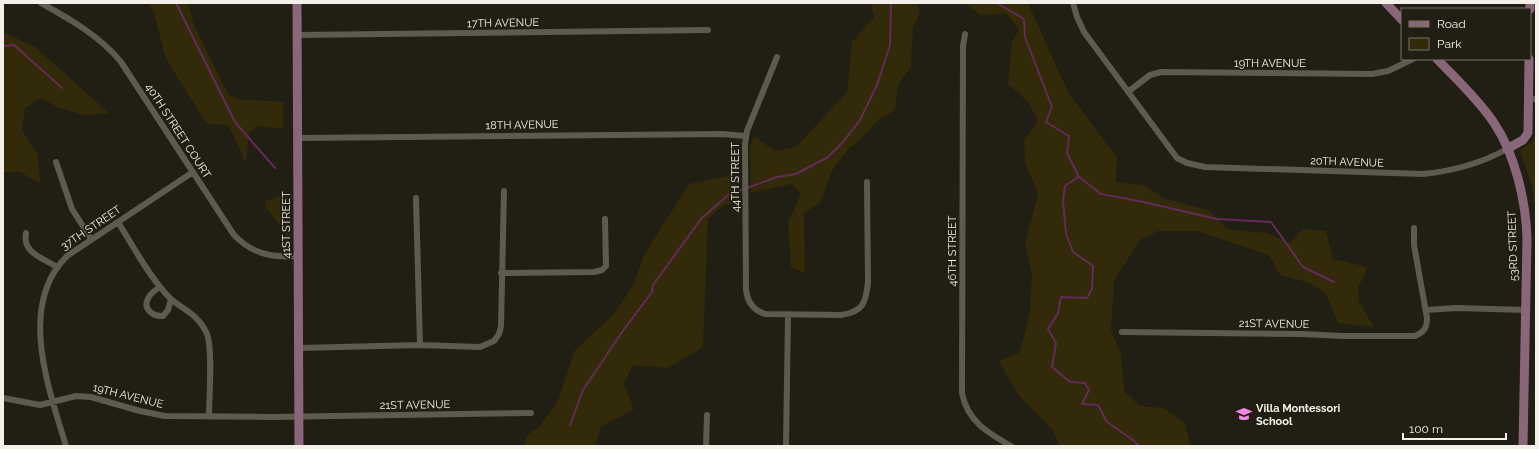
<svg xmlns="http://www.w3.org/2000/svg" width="1539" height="449" font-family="Raleway,sans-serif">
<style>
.green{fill:#322a09}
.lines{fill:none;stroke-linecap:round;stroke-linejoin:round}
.stream{stroke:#642b5a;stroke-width:2}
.street{stroke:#5e5b4e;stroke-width:6}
.secondary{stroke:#896678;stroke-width:9}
.labels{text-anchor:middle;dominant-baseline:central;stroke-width:3.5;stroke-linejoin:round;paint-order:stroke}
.street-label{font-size:11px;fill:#f2f0e8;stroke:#211e13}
.poi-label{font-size:11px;font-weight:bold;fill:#f2f0e8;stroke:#211e13;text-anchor:start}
</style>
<rect width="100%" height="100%" fill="#211e13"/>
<path class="green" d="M 147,3 L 188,3 L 194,25 L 228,94 L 238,99 L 283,102 L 283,129 L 259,126 L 249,132 L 246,164 L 229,126 L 206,123 L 166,59 L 153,10 Z
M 869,3 L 917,3 L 920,14 L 913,27 L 911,67 L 898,84 L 895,110 L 877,121 L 864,136 L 848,149 L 832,171 L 821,201 L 804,214 L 805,273 L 791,267 L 788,224 L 801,193 L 791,184 L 751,193 L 750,148 L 754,136 L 775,151 L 796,147 L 847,92 L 852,42 L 874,17 L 871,4 Z
M 965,3 L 1028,3 L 1068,92 L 1117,158 L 1116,182 L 1145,185 L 1163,198 L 1208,210 L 1227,229 L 1267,233 L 1290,243 L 1303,229 L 1326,231 L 1333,259 L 1368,267 L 1358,288 L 1359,302 L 1374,327 L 1337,323 L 1338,322 L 1325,293 L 1310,283 L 1280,275 L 1269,255 L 1197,231 L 1158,231 L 1140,240 L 1114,281 L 1111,331 L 1121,354 L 1124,391 L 1140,406 L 1163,408 L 1185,423 L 1189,441 L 1192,446 L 1060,446 L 1052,429 L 1019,396 L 999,361 L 1020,352 L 1030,312 L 1032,274 L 1025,244 L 1038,194 L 1025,162 L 1024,140 L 1038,121 L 1028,102 L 1008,84 L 1012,43 L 1019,30 L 1007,14 L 980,15 Z
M 3,32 L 35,47 L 109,113 L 84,115 L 57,107 L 41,98 L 25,108 L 22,131 L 37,153 L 41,184 L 20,172 L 3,172 Z
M 1536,114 L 1536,218 L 1532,186 L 1520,150 L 1532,142 L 1536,132 Z
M 732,175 L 737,203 L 724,205 L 708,219 L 703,347 L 668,368 L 633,365 L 624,384 L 634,409 L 601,427 L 595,446 L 523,446 L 528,434 L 538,428 L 558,401 L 575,350 L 613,315 L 634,284 L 644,255 L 689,184 Z
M 288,194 L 288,236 L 265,206 L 265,201 Z"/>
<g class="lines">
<path class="stream" d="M 176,3 L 235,122 L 275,168
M 997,3 L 1024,19 L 1025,37 L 1052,107 L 1046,122 L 1069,136 L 1067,153 L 1079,177 L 1101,194 L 1139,201 L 1217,219 L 1271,222 L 1303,267 L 1334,282
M 3,46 L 14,45 L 62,88
M 1078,177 L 1065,186 L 1063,201 L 1066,234 L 1073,252 L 1093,266 L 1092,289 L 1087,298 L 1061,297 L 1058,313 L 1048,329 L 1056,343 L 1052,367 L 1070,382 L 1085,383 L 1089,390 L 1082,404 L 1098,405 L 1107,422 L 1133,440 L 1139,446
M 570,425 L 583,390 L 622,332 L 652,292 L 653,285 L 701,219 L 728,195 L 777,177 L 796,174 L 828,157 L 843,142 L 860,120 L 877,85 L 890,45 L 891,3"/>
<path class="street" d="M 41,3 C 70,19 101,37 121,62 L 234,235 C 252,254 273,258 298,256
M 1073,3 L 1077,17 L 1084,32 L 1177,158 L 1187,163 L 1205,167 L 1423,174 C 1453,171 1480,164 1507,149
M 965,34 L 963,46 L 962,393 C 967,421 988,433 1011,446
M 298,35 L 708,30
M 777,57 L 747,131 L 745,144 L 746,289 C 747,302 753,310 765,314 L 841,315 C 863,312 866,303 868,282 L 867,182
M 1129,91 L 1150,75 L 1161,72 L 1372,74 L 1388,71 L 1413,59
M 1529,99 L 1536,99
M 298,138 L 722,134 L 745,136
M 56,162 L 72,209 L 91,239
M 416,198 L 420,345
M 118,222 C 133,246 147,273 166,294 C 180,310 197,311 207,334 C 213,350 209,398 209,417
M 26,233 C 22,253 43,258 57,267
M 501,273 L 594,272 L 602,270 L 606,266 L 605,219
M 160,287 C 155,290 149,294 147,301 C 144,310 154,317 163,316 L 168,310 L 171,299
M 1426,310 L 1456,308 L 1526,310
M 1122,332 L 1302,334 L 1342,336 L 1415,336 C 1424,332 1427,328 1427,318 L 1414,245 L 1414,228
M 299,348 L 420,345 L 480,347 L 494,341 L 499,334 L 501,326 L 504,191
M 3,398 L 40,405 L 76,396 L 91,397 L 140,411 L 165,416 L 272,417 L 531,413
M 66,446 C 49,389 17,305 67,256 L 193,172
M 706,446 L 707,415
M 786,446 L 788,316"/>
<path class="secondary" d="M 297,3 L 299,446
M 1386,3 L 1402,20
M 1530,9 L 1530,3
M 1437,59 C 1456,79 1478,99 1494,123 C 1515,154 1526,201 1527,239 L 1523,446
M 1507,149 L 1523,140 L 1528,133 L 1529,59"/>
</g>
<defs>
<symbol id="school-bare" viewBox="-9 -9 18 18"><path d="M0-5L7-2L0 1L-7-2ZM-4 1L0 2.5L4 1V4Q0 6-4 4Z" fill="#fb87e5" stroke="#211e13" stroke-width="2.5" paint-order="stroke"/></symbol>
</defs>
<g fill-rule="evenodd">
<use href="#school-bare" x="1233" y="403" width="22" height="22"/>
</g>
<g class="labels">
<g class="street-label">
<text transform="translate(503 23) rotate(-1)">17TH AVENUE</text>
<text x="1270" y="63">19TH AVENUE</text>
<text transform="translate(522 125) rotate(-1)">18TH AVENUE</text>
<text transform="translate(178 131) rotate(57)">40TH STREET COURT</text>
<text transform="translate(1347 162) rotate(2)">20TH AVENUE</text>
<text transform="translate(735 177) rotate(-90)">44TH STREET</text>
<text transform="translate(286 225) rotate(-90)">41ST STREET</text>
<text transform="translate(91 228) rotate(-34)">37TH STREET</text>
<text transform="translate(1513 246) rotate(-92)">53RD STREET</text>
<text transform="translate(952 251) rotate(-90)">46TH STREET</text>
<text transform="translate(1274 324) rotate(1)">21ST AVENUE</text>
<text transform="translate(128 396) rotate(14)">19TH AVENUE</text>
<text transform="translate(415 405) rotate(-1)">21ST AVENUE</text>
</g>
<g class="poi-label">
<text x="1256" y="408">Villa Montessori<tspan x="1256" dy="13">School</tspan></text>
</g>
</g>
<rect width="1539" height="449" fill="none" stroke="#f2f0e8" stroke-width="8"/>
<rect x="1401" y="8" width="130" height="52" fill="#211e13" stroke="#757268"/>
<rect x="1409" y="21" width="20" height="6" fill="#896678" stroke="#757268"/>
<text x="1437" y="28" font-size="12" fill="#f2f0e8">Road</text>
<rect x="1409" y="38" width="20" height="12" fill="#322a09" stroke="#757268"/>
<text x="1437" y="48" font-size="12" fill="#f2f0e8">Park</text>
<path d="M1403 433v6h103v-6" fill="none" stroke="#f2f0e8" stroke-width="2"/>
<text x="1409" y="433" font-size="12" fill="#f2f0e8" stroke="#211e13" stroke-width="3" paint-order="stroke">100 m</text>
</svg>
